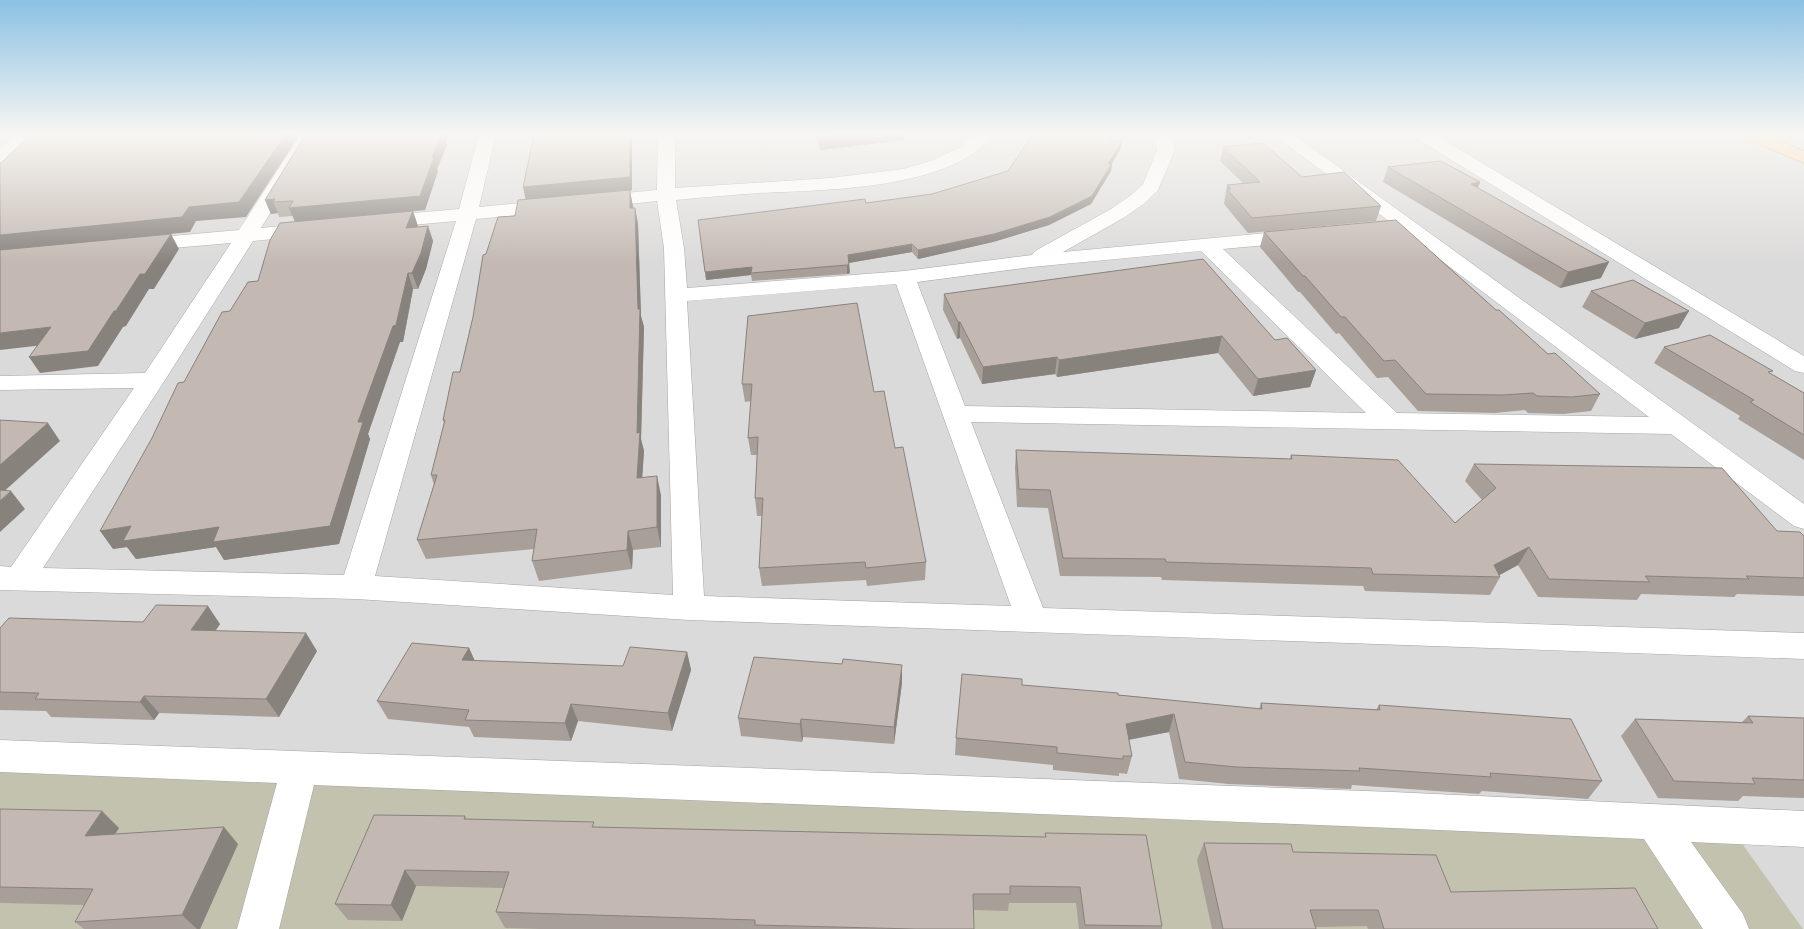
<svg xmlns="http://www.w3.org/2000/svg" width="1804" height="929" font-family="'Work Sans',sans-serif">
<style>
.residential{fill:#dbdada}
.construction{fill:#c3c2ae}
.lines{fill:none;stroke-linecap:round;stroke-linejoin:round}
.minor-casing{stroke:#a4a4a4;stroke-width:1}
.major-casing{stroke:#965c00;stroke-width:1}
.minor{fill:#fff;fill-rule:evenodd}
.major{fill:#fecc98;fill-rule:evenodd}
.wall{fill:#a89f99}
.shaded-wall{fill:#88827d}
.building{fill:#c3b9b2;stroke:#88827d}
</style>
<rect width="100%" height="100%" fill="#efeae3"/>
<path class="residential" d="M 0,134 L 1804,134 L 1804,929 L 0,929 Z"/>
<path class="construction" d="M 0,769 L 1716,807 L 1803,929 L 0,929 Z"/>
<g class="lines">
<defs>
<path id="minor" d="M 16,134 L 35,134 L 6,161 L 0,162 L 0,148 Z
M 301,134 L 318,134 L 261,228 L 312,223 L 319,225 L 322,229 L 319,233 L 312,235 L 253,241 L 165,380 L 43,568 L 344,575 L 456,221 L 379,228 L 372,226 L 369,222 L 372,218 L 379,216 L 459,209 L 479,134 L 496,134 L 479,207 L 553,200 L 560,202 L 563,206 L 560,210 L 553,212 L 476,219 L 375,576 L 673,595 L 664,248 L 657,201 L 593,208 L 586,206 L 583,202 L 586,198 L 593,196 L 657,190 L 658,134 L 675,134 L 675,188 L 830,178 L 903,169 L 931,161 L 959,148 L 974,134 L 993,134 C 954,190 822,190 760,193 C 732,195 704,197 676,200 L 684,248 L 687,288 L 904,271 L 1032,255 L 1035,251 L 1111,209 L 1131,195 L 1143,184 L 1157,150 L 1153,134 L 1170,134 L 1175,150 L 1158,190 L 1145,203 L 1125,217 L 1063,252 L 1300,230 L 1307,232 L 1310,236 L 1307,240 L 1300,242 L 1223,249 L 1397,413 L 1649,417 L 1273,134 L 1293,134 L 1804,504 L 1804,529 L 1794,526 L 1671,434 L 971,422 L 1043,608 L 1804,633 L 1804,659 L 689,620 L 356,599 L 0,590 L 0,566 L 11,567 L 134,388 L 0,390 L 0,376 L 145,373 L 231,243 L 138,251 L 131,249 L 128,245 L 131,241 L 138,239 L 239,230 ZM 1201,251 L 1366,413 L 965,406 L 917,282 L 1032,267 ZM 896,284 L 1011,606 L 704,596 L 687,301 Z
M 1413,134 L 1434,134 L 1804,356 L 1804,373 L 1795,371 L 1416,138 Z
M 0,740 L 1393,792 L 1804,811 L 1804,847 L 1691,842 L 1743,914 L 1749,929 L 1703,929 L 1644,839 L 1393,828 L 314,785 L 279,929 L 237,929 L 277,783 L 0,772 Z"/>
<path id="major" d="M 1741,134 L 1764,134 L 1804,151 L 1804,163 L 1744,138 Z"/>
</defs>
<use href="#minor" class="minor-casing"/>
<use href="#major" class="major-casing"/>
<use href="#minor" class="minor"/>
<use href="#major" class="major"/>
</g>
<path class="wall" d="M 814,134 L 904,134 L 904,140 L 820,150 Z
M 1114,134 L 1111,141 L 1122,142 L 1120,150 L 1112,163 L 1111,171 L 1091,204 L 1049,225 L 993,242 L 918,259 L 912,252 L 849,263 L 850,273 L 847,274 L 752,281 L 751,275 L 706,280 L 866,203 L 932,194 L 1008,171 Z
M 446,142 L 447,145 L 437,169 L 438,171 L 425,210 L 413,211 L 418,227 L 428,226 L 433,241 L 426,269 L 418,289 L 413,289 L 403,342 L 400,342 L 368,434 L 370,439 L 339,544 L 224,560 L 216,547 L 136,559 L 127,547 L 113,549 L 184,382 L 230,311 L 258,281 L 295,222 L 293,216 L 279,217 L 278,213 L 271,214 L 265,200 Z
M 1223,147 L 1302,177 L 1381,206 L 1376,221 L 1248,233 L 1224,204 L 1227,185 L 1243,183 L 1220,161 Z
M 530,154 L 632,190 L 630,191 L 633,208 L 635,208 L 638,224 L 641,316 L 644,327 L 641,439 L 644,451 L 642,477 L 661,495 L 661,547 L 633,550 L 632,569 L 539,581 L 532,561 L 534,549 L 426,559 L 417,540 L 434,485 L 431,475 L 444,423 L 443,420 L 460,372 L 473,317 L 486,254 L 526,199 L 523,187 Z
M 1388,167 L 1480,182 L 1478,188 L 1601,278 L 1560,288 L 1383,182 Z
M 1264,232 L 1496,310 L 1548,354 L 1600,394 L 1591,411 L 1563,414 L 1528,413 L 1525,410 L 1495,413 L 1418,411 L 1388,377 L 1377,378 L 1339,333 L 1336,334 L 1300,292 L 1298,292 L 1260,247 Z
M 1591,291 L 1679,328 L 1635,339 L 1582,307 Z
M 944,294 L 1275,340 L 1316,370 L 1310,387 L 1253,396 L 1218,353 L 1057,377 L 1055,374 L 982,384 L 960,338 L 957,339 L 943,310 Z
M 748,316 L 874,392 L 895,448 L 926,562 L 925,580 L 867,586 L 866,580 L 762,586 L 759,568 L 762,516 L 757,516 L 755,498 L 757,455 L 751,455 L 748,438 L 751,401 L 745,402 L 742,384 Z
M 1664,347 L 1771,374 L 1804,393 L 1804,460 L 1738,419 L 1740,416 L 1654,363 Z
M 1016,450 L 1290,459 L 1291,455 L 1455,523 L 1482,500 L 1465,481 L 1474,464 L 1777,531 L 1804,536 L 1804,596 L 1737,594 L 1734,597 L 1641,594 L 1637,600 L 1538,597 L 1518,565 L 1499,575 L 1500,577 L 1490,595 L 1365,591 L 1363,586 L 1162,580 L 1161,577 L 1060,576 L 1048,508 L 1017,507 L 1015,468 Z
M 220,624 L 215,631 L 317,651 L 279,717 L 159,713 L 154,720 L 51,717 L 46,711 L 0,710 L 0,628 Z
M 469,648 L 475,661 L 623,666 L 687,652 L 691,670 L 672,731 L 578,721 L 571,741 L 474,737 L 469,727 L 388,719 L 377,701 Z
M 902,683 L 894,744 L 803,737 L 802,742 L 741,736 L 738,718 Z
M 1022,685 L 1259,709 L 1261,703 L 1376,710 L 1379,705 L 1602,781 L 1588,799 L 1482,791 L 1479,794 L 1352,785 L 1351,789 L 1229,784 L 1179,779 L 1169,732 L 1129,740 L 1132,756 L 1127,774 L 1119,773 L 1119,776 L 1053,770 L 1053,765 L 955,755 L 956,738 Z
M 1748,716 L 1804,718 L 1804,798 L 1743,796 L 1738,801 L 1658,798 L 1621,736 L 1635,719 L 1742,722 Z
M 0,809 L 119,828 L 115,834 L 238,844 L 200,929 L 84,929 L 75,922 L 85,905 L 0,903 Z
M 465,816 L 466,819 L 596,827 L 1045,837 L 1045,833 L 1162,926 L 1162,929 L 1079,929 L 1076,903 L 1009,903 L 1008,911 L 974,910 L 974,929 L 540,929 L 505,928 L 496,912 L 503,888 L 416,886 L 402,921 L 348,920 L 335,904 Z
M 1204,843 L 1293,852 L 1451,892 L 1658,929 L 1368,929 L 1367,926 L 1315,927 L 1316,929 L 1212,929 L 1197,860 Z"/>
<path class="shaded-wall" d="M 286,134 L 300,134 L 246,217 L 196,221 L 190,232 L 0,251 L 0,235 L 189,207 Z
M 442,134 L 450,134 L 446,142 L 447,145 L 437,169 L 438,171 L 425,210 L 413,211 L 418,226 L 411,244 L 295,222 L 289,208 Z
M 630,134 L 632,134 L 632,190 L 630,191 L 633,206 L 633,225 L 526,201 L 523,187 Z
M 851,134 L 904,134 L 904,140 L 820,150 L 820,138 Z
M 1112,134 L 1114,134 L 1108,148 L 1110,140 Z
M 1122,142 L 1120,150 L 1107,171 L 1108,164 Z
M 1112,163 L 1111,171 L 1091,204 L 1049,225 L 993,242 L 918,259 L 918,250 Z
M 1480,182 L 1474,197 L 1471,184 Z
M 275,199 L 273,202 L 278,213 L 271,214 L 265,200 Z
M 635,208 L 638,224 L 641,316 L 644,327 L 641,439 L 644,451 L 641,497 L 637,478 L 638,309 Z
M 428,226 L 433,241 L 426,269 L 418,289 L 412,273 Z
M 171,234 L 179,249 L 154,289 L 149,289 L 126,326 L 123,327 L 98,366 L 40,373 L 29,357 L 114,311 L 140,274 Z
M 912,244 L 912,252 L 848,263 L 848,255 Z
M 1609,262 L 1601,278 L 1560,288 L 1568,272 Z
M 847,265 L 849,265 L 850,273 L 847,274 Z
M 752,267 L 751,275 L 706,280 L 705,272 Z
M 408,273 L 413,289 L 403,342 L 400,342 L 368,434 L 370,439 L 339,544 L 224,560 L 216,547 L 136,559 L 127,547 L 113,549 L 100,531 L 131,526 L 358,422 Z
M 1689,311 L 1679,328 L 1635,339 L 1645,323 Z
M 958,322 L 960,322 L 960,338 L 957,339 Z
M 51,327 L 61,343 L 0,350 L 0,333 Z
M 1222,336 L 1218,353 L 1057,377 L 1059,360 Z
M 1057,357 L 1055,374 L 982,384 L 983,367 Z
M 1316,370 L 1310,387 L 1253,396 L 1258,379 Z
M 48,423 L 60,441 L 0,495 L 0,465 Z
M 657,476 L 661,495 L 661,547 L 657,527 Z
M 11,491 L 25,509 L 0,532 L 0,501 Z
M 628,531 L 633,550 L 632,569 L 627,550 Z
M 1529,547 L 1518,565 L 1496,577 L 1494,565 Z
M 208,606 L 220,624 L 204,648 L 191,630 Z
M 306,633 L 317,651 L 279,717 L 266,699 Z
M 469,648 L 477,666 L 462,660 Z
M 687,652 L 691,670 L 672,731 L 668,713 Z
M 902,665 L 902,683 L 894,744 L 894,727 Z
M 144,696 L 159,713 L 154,720 L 140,702 Z
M 571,704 L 578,721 L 571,741 L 565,723 Z
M 1174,714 L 1169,732 L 1121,741 L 1126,724 Z
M 801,719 L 803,737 L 802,742 L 800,724 Z
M 102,811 L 119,828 L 103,853 L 85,836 Z
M 224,827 L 238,844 L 200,929 L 197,929 L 182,915 Z
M 405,870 L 416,886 L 402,921 L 391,905 Z"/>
<path class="building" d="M 31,134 L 286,134 L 239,202 L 189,207 L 182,217 L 0,235 L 0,164 Z
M 306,134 L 442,134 L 432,157 L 434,157 L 420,196 L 289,208 L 293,201 L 273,202 L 275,199 L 265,200 Z
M 534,134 L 630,134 L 630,177 L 523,187 L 530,154 Z
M 818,134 L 851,134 L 820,138 Z
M 1033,134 L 1112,134 L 1110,140 L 1122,142 L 1108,164 L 1112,163 L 1092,196 L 1050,217 L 994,234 L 918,250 L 912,244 L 848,255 L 849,265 L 847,265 L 751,273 L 752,267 L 705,272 L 698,220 L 865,199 L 866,203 L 932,194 L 1008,171 Z
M 1263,143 L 1302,177 L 1344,172 L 1381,206 L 1252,218 L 1227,189 L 1231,189 L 1227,185 L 1260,182 L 1223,147 Z
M 1441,161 L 1480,182 L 1471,184 L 1609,262 L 1568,272 L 1388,167 Z
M 630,190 L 630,208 L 635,208 L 638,309 L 640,309 L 637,433 L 640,432 L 637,478 L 657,476 L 657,527 L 628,531 L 627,550 L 532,561 L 537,529 L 417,540 L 437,475 L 431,475 L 445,420 L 443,420 L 453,372 L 460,372 L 473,317 L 483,255 L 486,254 L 498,217 L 515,216 L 518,200 Z
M 413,211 L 406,228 L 428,226 L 421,253 L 412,273 L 408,273 L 396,325 L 393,326 L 358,422 L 363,422 L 330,526 L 213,542 L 219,527 L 123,541 L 131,526 L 100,531 L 152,438 L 178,383 L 184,382 L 222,312 L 230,311 L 248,282 L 258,281 L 270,240 L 280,223 Z
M 1396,220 L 1496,310 L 1499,310 L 1548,354 L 1555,353 L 1600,394 L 1572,397 L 1537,396 L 1533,393 L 1503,395 L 1426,394 L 1395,360 L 1384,361 L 1345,317 L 1341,317 L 1305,276 L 1303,276 L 1264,232 Z
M 171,234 L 145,274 L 140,274 L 116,311 L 114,311 L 88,351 L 29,357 L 51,327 L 0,333 L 0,250 Z
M 1203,259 L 1275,340 L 1287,338 L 1316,370 L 1258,379 L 1222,336 L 1059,360 L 1057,357 L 983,367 L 960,322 L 958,322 L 944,294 Z
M 1633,280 L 1689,311 L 1645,323 L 1591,291 Z
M 857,303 L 874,392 L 884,391 L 895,448 L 903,447 L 926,562 L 866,568 L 865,562 L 759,568 L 763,498 L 755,498 L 758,437 L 748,438 L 752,384 L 742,384 L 748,316 Z
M 1710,335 L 1773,371 L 1768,372 L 1804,393 L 1804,435 L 1750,402 L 1754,400 L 1664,347 Z
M 0,420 L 48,423 L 0,465 Z
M 1016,450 L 1292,459 L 1291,455 L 1398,460 L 1455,523 L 1496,488 L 1474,464 L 1722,468 L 1777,531 L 1800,532 L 1804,536 L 1804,578 L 1746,576 L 1749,579 L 1645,576 L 1650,582 L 1549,579 L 1529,547 L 1494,565 L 1500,577 L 1373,574 L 1371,568 L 1166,562 L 1165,559 L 1063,558 L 1050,490 L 1019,489 Z
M 0,490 L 11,491 L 0,501 Z
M 156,605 L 208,606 L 191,630 L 306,633 L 266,699 L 144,696 L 140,702 L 35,699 L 39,693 L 0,692 L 0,628 L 9,618 L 143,622 Z
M 412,643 L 469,648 L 462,660 L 623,666 L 630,647 L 687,652 L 668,713 L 571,704 L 565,723 L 465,720 L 469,710 L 377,701 Z
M 754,657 L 842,664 L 843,659 L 902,665 L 894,727 L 801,719 L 800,724 L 738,718 Z
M 962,674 L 1022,679 L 1022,685 L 1118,693 L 1118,695 L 1262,709 L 1261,703 L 1380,710 L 1379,705 L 1571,719 L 1602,781 L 1490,773 L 1491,777 L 1359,768 L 1360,771 L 1236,767 L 1185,762 L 1174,714 L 1126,724 L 1132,756 L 1123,756 L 1123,759 L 1057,753 L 1057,747 L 956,738 Z
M 1748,716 L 1804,718 L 1804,780 L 1752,778 L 1755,784 L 1674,781 L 1635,719 L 1753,723 Z
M 0,809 L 102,811 L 85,836 L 224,827 L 182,915 L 75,922 L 93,889 L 0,887 Z
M 374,815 L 465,816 L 464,819 L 594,822 L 592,827 L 1046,837 L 1045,833 L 1146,835 L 1162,926 L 1085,925 L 1080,887 L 1010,886 L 1010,894 L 973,894 L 974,929 L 915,929 L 755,925 L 755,920 L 496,912 L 509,872 L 405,870 L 391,905 L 335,904 Z
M 1204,843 L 1291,844 L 1293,852 L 1436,855 L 1451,892 L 1635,888 L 1658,929 L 1384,929 L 1378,910 L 1310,910 L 1316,929 L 1223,929 Z"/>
<linearGradient id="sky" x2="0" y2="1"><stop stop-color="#8bc1e4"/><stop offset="0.51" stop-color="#f8f6f2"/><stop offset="1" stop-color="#f8f6f2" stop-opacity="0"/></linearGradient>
<rect width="1804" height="264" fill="url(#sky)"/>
</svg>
